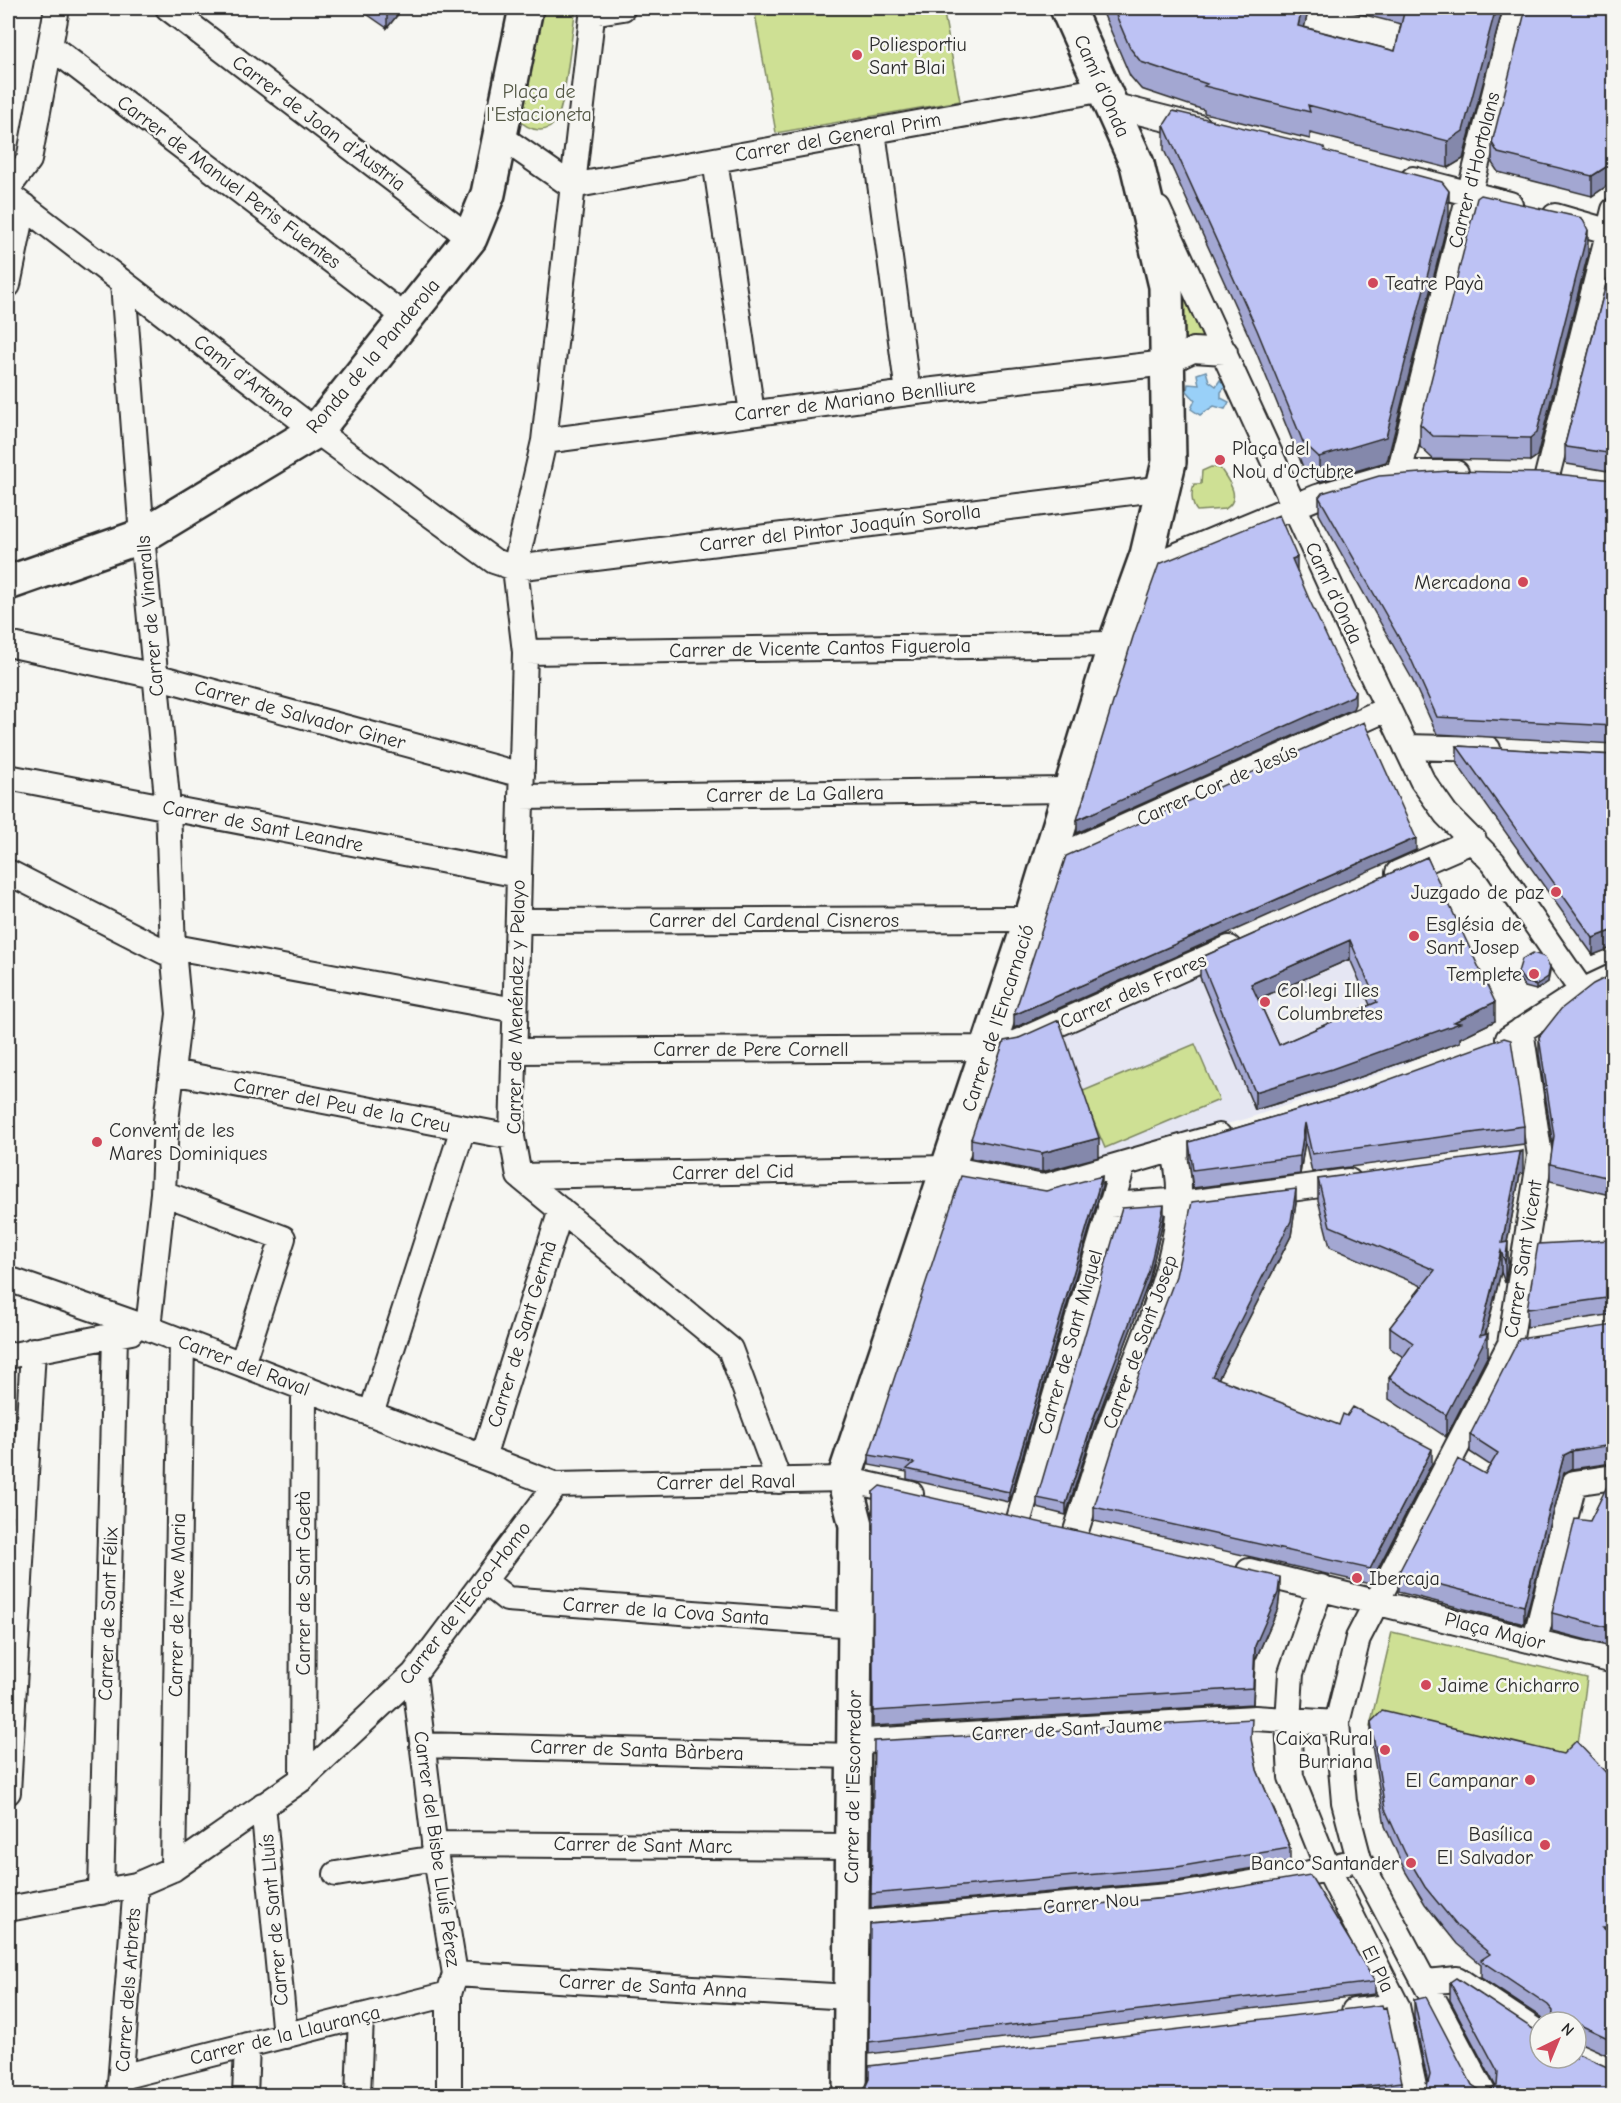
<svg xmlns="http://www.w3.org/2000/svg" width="1621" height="2103" font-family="'Comic Neue',sans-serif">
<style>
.built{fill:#e5e6f3}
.green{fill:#cee094;stroke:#7c8660;stroke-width:1.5}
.water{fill:#99d0f8;stroke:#6d8ea6;stroke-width:1.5}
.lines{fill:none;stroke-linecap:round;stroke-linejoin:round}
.street-casing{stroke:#2b2b2b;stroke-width:28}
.secondary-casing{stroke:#2b2b2b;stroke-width:38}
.street{stroke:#f6f6f2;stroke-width:24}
.secondary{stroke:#f6f6f2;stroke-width:33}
.wall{fill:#a3a7d2;stroke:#2b2b2b;stroke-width:1.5;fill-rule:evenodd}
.shaded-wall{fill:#8488ab;stroke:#2b2b2b;stroke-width:1.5}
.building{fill:#bdc2f4;stroke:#2b2b2b;stroke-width:1.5;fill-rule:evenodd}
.poi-dot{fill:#d1495b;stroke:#f6f6f2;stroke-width:2}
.labels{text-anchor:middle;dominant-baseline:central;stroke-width:5;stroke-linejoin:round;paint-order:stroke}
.poi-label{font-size:20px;fill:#2b2b2b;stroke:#f6f6f2;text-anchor:start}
.street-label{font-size:20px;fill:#2b2b2b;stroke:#f6f6f2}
.park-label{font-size:20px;fill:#545845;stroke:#f6f6f2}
</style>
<rect width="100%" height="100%" fill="#f6f6f2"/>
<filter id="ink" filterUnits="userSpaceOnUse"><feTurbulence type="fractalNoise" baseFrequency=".0167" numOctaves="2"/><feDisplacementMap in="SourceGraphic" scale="12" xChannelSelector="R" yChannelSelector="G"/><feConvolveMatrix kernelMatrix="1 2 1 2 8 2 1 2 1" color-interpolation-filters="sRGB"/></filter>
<g filter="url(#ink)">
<path class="built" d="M 1356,901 L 1428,1053 L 1399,1067 L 1246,1119 L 1099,1157 L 1056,1032 Z"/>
<path class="green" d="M 538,8 L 576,8 C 572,29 565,106 557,119 C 548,136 529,131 518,119 Z
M 754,8 L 943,8 L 960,101 L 776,133 Z
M 1172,257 L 1213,343 L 1182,346 Z
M 1211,467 L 1220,468 C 1228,480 1243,498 1225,509 L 1197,511 C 1191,504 1191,492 1194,484 L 1201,484 L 1202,471 Z
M 1195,1044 L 1219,1100 L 1105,1148 L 1081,1092 Z
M 1392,1632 L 1587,1678 L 1576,1759 L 1370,1726 Z"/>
<path class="water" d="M 1206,371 L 1209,381 L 1216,386 L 1220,380 L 1226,386 L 1221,392 L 1221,398 L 1229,402 L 1225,409 L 1214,406 L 1200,415 L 1191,409 L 1195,400 L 1187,391 L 1188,384 L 1199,385 L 1197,374 Z"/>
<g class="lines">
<defs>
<path id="street" d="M 168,8 L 470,238
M 593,8 L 544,441 L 515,568 L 525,652 L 512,1137 L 519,1176 L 730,1349 L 779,1481
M 592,13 L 623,8
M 50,46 L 408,319
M 1111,105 L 1199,127
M 873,131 L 908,393
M 500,136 L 572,186
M 715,160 L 752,413
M 1413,179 L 1510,204
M 572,186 L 1104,89
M 8,188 L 29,160 L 57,8
M 8,194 L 316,431 L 494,561 L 515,568 L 1164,488
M 1158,209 L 1352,633 L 1422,780 L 1446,814 L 1493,862 L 1582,991
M 1555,216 L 1614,233
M 123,283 L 142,536 L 168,808 L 173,950 L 179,1014 L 166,1121 L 163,1193 L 148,1328
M 8,285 L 24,206
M 544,441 L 908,393 L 1166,363 L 1193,350 L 1225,352
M 1399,473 L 1516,8
M 1547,476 L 1614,210
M 1147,555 L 1158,563 L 1317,497 L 1399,473 L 1456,473
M 8,644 L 155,676 L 522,775
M 525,652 L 1115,644
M 1406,747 L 1488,749
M 8,777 L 519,875
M 521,797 L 1069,790
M 1047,862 L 1387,709
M 8,872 L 165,952 L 180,948 L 515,1010
M 1398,873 L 1474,840
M 518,921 L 1031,919
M 1508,1039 L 1582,991 L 1614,976
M 514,1051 L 988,1048 L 1013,1044 L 1229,948
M 172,1072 L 512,1137
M 519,1176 L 948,1168 L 1043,1187 L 1219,1136
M 163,1193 L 283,1238 L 242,1364
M 1110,1205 L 1171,1201 L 1181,1204 L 1349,1181
M 8,1279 L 148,1328 L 556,1485 L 844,1479 L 911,1494
M 8,1356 L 131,1332
M 371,1414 L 463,1128
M 483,1457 L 561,1210
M 1019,1519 L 1123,1165
M 1076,1531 C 1088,1494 1099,1455 1113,1418 C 1141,1342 1198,1230 1173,1150
M 1249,1571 L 1614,1661
M 484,1581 L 507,1599 L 855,1625
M 1321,1587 L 1291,1673 L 1288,1722 L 1291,1777 L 1328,1869 L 1397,2006 L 1416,2096
M 1535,1640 L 1574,1483 L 1614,1477
M 414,1674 L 436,1858 L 455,1974 L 449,1994 L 449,2096
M 422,1745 L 853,1756 L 866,1741 L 1255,1718 L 1337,1723
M 302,1779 L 304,1388
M 8,1792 L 33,1350
M 263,1805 L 285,2036
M 434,1844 L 852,1847
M 173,1869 L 182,1341
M 336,1874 L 436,1858
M 101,1892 L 115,1336
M 8,1909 L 136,1885 L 173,1869 L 302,1779 L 414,1674 L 556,1485
M 851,1924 L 1179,1895 L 1306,1874 L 1343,1864
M 455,1974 L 850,1997
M 1426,1982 L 1457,1979 L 1540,2034
M 1354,2011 L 1397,2006
M 121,2077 L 449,1994
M 119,2096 L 136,1885
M 245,2096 L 247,2045
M 358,2096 L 361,2016
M 1485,2096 L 1359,1859 L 1344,1802 L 1337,1723 L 1358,1638 L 1510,1344 L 1540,1156 L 1521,1030"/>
<path id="secondary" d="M 8,583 L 142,536 L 316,431 L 470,238 L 488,194 L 526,8
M 850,2096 L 856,1525 L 844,1479 L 1031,919 L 1115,644 L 1147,555 L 1169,462 L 1166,286 L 1137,164 L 1067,8"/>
</defs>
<use href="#street" class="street-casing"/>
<use href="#secondary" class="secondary-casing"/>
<use href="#street" class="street"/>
<use href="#secondary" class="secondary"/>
</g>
<path class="wall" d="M 358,8 L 403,8 L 387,28 Z
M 1101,8 L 1309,8 L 1304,27 L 1395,51 L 1401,24 L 1337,8 L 1503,8 L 1463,159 L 1448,168 L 1310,133 L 1310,139 L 1204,113 L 1204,110 L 1141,89 L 1130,76 Z
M 1614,8 L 1614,181 L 1592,196 L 1498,172 L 1492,163 L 1492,143 Z
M 1164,125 L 1325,151 L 1449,216 L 1386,462 L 1319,482 L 1303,467 L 1257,354 L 1164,150 Z
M 1614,253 L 1614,472 L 1567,464 L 1565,461 L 1565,444 Z
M 1588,254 L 1537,456 L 1530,461 L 1433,459 L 1420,447 L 1420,424 Z
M 1614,480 L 1614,744 L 1437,734 L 1411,677 L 1319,514 L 1319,497 Z
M 1457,746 L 1613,755 L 1614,947 L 1593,955 L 1457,764 Z
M 1427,857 L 1495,1021 L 1460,1038 L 1460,1042 L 1332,1087 L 1255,1110 L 1200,977 L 1200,958 ZM 1350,959 L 1370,1005 L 1279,1045 L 1258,999 Z
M 1550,971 L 1548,982 L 1536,990 L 1525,987 L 1518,977 L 1518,972 Z
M 1614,993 L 1614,1196 L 1550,1181 L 1550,1164 L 1553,1146 L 1539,1054 L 1539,1037 Z
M 1019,1038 L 1099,1157 L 1042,1172 L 971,1158 L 971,1139 Z
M 1341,1097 L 1524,1126 L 1524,1144 L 1312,1172 L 1305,1141 L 1300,1174 L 1193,1188 L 1189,1160 L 1189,1142 Z
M 1523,1173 L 1520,1174 L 1507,1242 L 1508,1263 L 1505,1283 L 1501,1272 L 1486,1334 L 1488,1355 L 1446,1437 L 1389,1399 L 1389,1378 L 1403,1357 L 1390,1348 L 1390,1327 L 1422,1286 L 1330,1247 L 1318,1200 L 1318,1179 Z
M 1102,1186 L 1009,1502 L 907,1479 L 907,1472 L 869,1465 L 869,1455 L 1046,1191 Z
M 1296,1203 L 1291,1236 L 1218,1379 L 1432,1463 L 1370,1584 L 1094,1521 L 1094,1507 Z
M 1164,1216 L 1149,1281 L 1094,1427 L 1066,1515 L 1037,1508 L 1037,1498 Z
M 1614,1227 L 1614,1314 L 1527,1327 L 1527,1309 L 1611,1240 Z
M 1614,1325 L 1614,1464 L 1612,1463 L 1572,1469 L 1564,1473 L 1524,1624 L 1398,1592 L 1398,1574 L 1485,1474 L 1490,1465 L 1470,1452 L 1470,1435 Z
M 1614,1474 L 1614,1647 L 1552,1631 L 1552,1613 L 1590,1521 Z
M 873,1492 L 1280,1592 L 1278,1608 L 1255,1661 L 1253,1704 L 873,1726 Z
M 1371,1722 L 1614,1781 L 1614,2058 L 1576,2041 L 1576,2022 L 1548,2022 L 1481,1978 L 1481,1964 L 1457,1944 L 1425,1904 L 1405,1871 L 1385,1826 L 1371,1739 Z
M 1251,1741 L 1257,1770 L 1290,1848 L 1290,1862 L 1177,1881 L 871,1908 L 871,1894 Z
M 1180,1897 L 1375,1982 L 1375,1994 L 869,2054 L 870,1924 Z
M 1450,1982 L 1533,2029 L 1614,2096 L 1427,2096 L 1428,2083 L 1414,2017 L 1414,2000 L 1472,2085 L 1484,2093 L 1496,2087 L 1450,2000 Z
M 1402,2082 L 1402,2096 L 864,2096 Z"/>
<path class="shaded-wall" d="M 388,8 L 403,8 L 387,28 L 387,9 Z
M 1302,8 L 1309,8 L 1298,53 L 1298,26 Z
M 1496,8 L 1503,8 L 1463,159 L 1448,168 L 1448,141 Z
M 1614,162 L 1614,181 L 1592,196 L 1592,176 Z
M 1449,191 L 1449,216 L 1388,458 L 1386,462 L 1319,482 L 1319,457 Z
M 1588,230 L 1588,254 L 1537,456 L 1530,461 L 1530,438 Z
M 1297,557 L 1297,570 L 1292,572 L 1292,559 Z
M 1355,691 L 1355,704 L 1353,709 L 1077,833 L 1077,820 Z
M 1416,838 L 1416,850 L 1014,1028 L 1014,1015 Z
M 1614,930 L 1614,947 L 1593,955 L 1593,938 Z
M 1350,940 L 1350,959 L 1251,1002 L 1251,984 Z
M 1550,967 L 1548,982 L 1536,990 L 1536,985 Z
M 1495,1002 L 1495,1021 L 1460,1038 L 1460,1042 L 1332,1087 L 1255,1110 L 1255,1092 L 1454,1022 Z
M 1305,1123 L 1305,1141 L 1300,1174 L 1300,1156 Z
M 1099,1138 L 1099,1157 L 1042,1172 L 1042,1153 Z
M 1523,1151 L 1523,1173 L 1520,1174 L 1504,1258 L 1502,1243 L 1520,1153 Z
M 1102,1176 L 1102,1186 L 1009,1502 L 1009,1492 Z
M 1296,1189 L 1296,1203 L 1291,1236 L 1212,1391 L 1212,1376 Z
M 1164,1205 L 1164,1216 L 1149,1281 L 1094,1427 L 1066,1515 L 1066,1504 Z
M 1508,1242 L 1508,1263 L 1505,1283 L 1505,1262 Z
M 1501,1251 L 1501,1272 L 1483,1343 L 1488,1334 L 1488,1355 L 1446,1437 L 1446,1415 L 1480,1336 Z
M 1432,1449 L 1432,1463 L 1370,1584 L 1370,1569 Z
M 1572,1451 L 1572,1469 L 1564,1473 L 1524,1624 L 1524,1606 L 1564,1455 Z
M 1280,1577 L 1280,1592 L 1278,1608 L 1255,1661 L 1253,1704 L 1255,1646 Z"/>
<path class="building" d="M 1113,8 L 1302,8 L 1298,26 L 1395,51 L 1405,8 L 1496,8 L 1463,131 L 1448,141 L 1308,105 L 1310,112 L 1204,86 L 1207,84 L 1141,62 L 1130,48 Z
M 1526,8 L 1614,8 L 1614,162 L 1592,176 L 1498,153 L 1492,143 Z
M 1173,111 L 1324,147 L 1325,151 L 1442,182 L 1449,191 L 1386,437 L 1319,457 L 1303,442 L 1257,330 L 1164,125 Z
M 1481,195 L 1582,218 L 1588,230 L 1537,432 L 1530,438 L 1433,436 L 1420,424 L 1477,198 Z
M 1614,253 L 1614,454 L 1567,447 L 1565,444 Z
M 1449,471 L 1546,473 L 1614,480 L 1614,726 L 1437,717 L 1411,659 L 1319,497 L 1322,493 L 1379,476 Z
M 1279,515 L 1297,557 L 1292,559 L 1309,599 L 1344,674 L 1355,691 L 1353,696 L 1077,820 L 1133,637 L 1159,564 Z
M 1364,722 L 1416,838 L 1014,1015 L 1066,856 Z
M 1457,746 L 1614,755 L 1614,930 L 1593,938 Z
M 1427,857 L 1495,1002 L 1454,1022 L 1460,1023 L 1332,1069 L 1255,1092 L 1200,958 ZM 1350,940 L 1377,1002 L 1279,1045 L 1251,984 Z
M 1533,953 L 1545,957 L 1550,967 L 1548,977 L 1536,985 L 1525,982 L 1518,972 L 1522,959 Z
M 1605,978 L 1614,993 L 1614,1179 L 1550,1164 L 1554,1136 L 1539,1037 L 1561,1009 L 1593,984 Z
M 1059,1020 L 1099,1138 L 1042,1153 L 971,1139 L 1004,1041 L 1019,1038 Z
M 1504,1038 L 1511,1040 L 1524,1126 L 1312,1154 L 1305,1123 L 1300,1156 L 1193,1170 L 1189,1142 L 1341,1097 Z
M 1523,1151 L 1520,1153 L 1502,1243 L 1508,1242 L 1505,1262 L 1501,1251 L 1480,1336 L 1488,1334 L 1446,1415 L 1389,1378 L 1413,1343 L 1390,1327 L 1435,1270 L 1330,1226 L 1318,1179 Z
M 961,1176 L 1046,1191 L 1102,1176 L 1009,1492 L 907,1469 L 914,1463 L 869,1455 Z
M 1296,1189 L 1291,1221 L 1212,1376 L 1339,1425 L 1343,1414 L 1347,1416 L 1353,1407 L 1432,1449 L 1370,1569 L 1094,1507 L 1121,1422 L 1176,1276 L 1192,1202 Z
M 1164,1205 L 1149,1271 L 1094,1417 L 1066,1504 L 1037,1498 L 1122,1208 Z
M 1611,1227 L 1614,1227 L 1614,1297 L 1527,1309 L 1538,1244 L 1611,1240 Z
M 1614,1325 L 1614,1446 L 1612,1445 L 1572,1451 L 1564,1455 L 1524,1606 L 1398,1574 L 1458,1459 L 1485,1474 L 1498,1453 L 1470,1435 L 1519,1339 Z
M 1613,1474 L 1614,1474 L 1614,1629 L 1552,1613 L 1575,1519 L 1590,1521 Z
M 880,1486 L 1280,1577 L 1278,1593 L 1255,1646 L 1253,1688 L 873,1711 L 873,1492 Z
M 1382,1711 L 1563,1754 L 1576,1741 L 1614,1781 L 1614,1927 L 1603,1928 L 1614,1936 L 1614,2041 L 1576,2023 L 1576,2022 L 1552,2022 L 1553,2011 L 1548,2005 L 1481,1960 L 1490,1954 L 1457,1926 L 1425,1887 L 1405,1853 L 1385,1809 L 1371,1722 Z
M 1252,1719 L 1251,1739 L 1257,1770 L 1290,1848 L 1177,1867 L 871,1894 L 874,1741 Z
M 1310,1875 L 1375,1982 L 869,2042 L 870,1924 L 1180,1897 Z
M 1456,1978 L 1533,2029 L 1540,2029 L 1540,2058 L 1576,2058 L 1576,2053 L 1614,2070 L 1614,2096 L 1429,2096 L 1427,2087 L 1430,2075 L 1414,2000 L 1426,1997 L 1472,2085 L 1484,2093 L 1497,2086 L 1498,2072 L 1450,1982 Z
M 1382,2005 L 1383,2008 L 1386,2007 L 1402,2082 L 1321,2092 L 1322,2096 L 864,2096 L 864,2090 L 869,2079 L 869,2066 Z"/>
</g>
<g class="poi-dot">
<circle cx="857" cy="55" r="6"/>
<circle cx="1373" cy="283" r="6"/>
<circle cx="1220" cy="460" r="6"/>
<circle cx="1523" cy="582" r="6"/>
<circle cx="1556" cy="892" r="6"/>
<circle cx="1414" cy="936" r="6"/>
<circle cx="1534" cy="974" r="6"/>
<circle cx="1265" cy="1002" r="6"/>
<circle cx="97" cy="1142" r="6"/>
<circle cx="1357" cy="1578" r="6"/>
<circle cx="1426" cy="1685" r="6"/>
<circle cx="1385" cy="1750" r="6"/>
<circle cx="1530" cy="1780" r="6"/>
<circle cx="1545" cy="1845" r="6"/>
<circle cx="1411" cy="1863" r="6"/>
</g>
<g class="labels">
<g class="poi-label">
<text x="869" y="44">Poliesportiu<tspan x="869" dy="23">Sant Blai</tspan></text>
<text x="1385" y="283">Teatre Payà</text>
<text x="1232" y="448">Plaça del<tspan x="1232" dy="23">Nou d'Octubre</tspan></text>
<text x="1511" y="582" text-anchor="end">Mercadona</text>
<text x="1544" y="892" text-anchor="end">Juzgado de paz</text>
<text x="1426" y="924">Església de<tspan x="1426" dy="23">Sant Josep</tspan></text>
<text x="1522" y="974" text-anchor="end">Templete</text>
<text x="1277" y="990">Col·legi Illes<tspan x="1277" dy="23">Columbretes</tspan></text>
<text x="109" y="1130">Convent de les<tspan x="109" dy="23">Mares Dominiques</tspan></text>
<text x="1369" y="1578">Ibercaja</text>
<text x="1438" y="1685">Jaime Chicharro</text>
<text x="1373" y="1738" text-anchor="end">Caixa Rural<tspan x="1373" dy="23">Burriana</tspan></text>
<text x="1518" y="1780" text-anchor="end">El Campanar</text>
<text x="1533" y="1834" text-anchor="end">Basílica<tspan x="1533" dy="23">El Salvador</tspan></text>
<text x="1399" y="1863" text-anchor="end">Banco Santander</text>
</g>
<g class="street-label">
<text transform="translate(1102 86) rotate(66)">Camí d'Onda</text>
<text transform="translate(319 123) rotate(37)">Carrer de Joan d'Àustria</text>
<text transform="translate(838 137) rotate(-10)">Carrer del General Prim</text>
<text transform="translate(1474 170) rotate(-76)">Carrer d'Hortolans</text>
<text transform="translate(229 182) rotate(37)">Carrer de Manuel Peris Fuentes</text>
<text transform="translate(373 356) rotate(-50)">Ronda de la Panderola</text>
<text transform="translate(244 376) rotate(38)">Camí d'Artana</text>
<text transform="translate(855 400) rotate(-7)">Carrer de Mariano Benlliure</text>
<text transform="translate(840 528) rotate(-7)">Carrer del Pintor Joaquín Sorolla</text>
<text transform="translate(1334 593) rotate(65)">Camí d'Onda</text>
<text transform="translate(150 616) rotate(-95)">Carrer de Vinaralls</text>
<text transform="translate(820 648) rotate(-1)">Carrer de Vicente Cantos Figuerola</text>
<text transform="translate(300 715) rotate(15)">Carrer de Salvador Giner</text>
<text transform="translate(1217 785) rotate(-24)">Carrer Cor de Jesús</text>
<text transform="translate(795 794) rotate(-1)">Carrer de La Gallera</text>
<text transform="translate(263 826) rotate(11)">Carrer de Sant Leandre</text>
<text x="774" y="920">Carrer del Cardenal Cisneros</text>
<text transform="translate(1133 991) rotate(-24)">Carrer dels Frares</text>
<text transform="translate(516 1007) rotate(-89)">Carrer de Menéndez y Pelayo</text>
<text transform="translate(998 1018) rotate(-72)">Carrer de l'Encarnació</text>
<text x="751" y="1049">Carrer de Pere Cornell</text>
<text transform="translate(342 1105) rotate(11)">Carrer del Peu de la Creu</text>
<text transform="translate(733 1172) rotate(-1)">Carrer del Cid</text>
<text transform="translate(1523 1259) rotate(-81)">Carrer Sant Vicent</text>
<text transform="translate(522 1334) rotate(-73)">Carrer de Sant Germà</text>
<text transform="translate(1070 1342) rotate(-74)">Carrer de Sant Miquel</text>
<text transform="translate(1140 1342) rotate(-70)">Carrer de Sant Josep</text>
<text transform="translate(244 1365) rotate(21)">Carrer del Raval</text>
<text transform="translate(726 1482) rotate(-1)">Carrer del Raval</text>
<text transform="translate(303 1583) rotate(-90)">Carrer de Sant Gaetà</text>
<text transform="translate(465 1603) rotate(-52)">Carrer de l'Ecco-Homo</text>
<text transform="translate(177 1605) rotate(-89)">Carrer de l'Ave Maria</text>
<text transform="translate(666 1611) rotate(4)">Carrer de la Cova Santa</text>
<text transform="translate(108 1614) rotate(-88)">Carrer de Sant Félix</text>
<text transform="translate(1495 1631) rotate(14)">Plaça Major</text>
<text transform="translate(1067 1729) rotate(-3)">Carrer de Sant Jaume</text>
<text transform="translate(637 1750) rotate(2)">Carrer de Santa Bàrbera</text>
<text transform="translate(853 1787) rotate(-89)">Carrer de l'Escorredor</text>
<text transform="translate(643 1845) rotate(1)">Carrer de Sant Marc</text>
<text transform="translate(437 1849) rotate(82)">Carrer del Bisbe Lluís Pérez</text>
<text transform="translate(1091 1903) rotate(-5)">Carrer Nou</text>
<text transform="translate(274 1920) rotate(-95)">Carrer de Sant Lluís</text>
<text transform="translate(1378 1969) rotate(64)">El Pla</text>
<text transform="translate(653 1986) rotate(3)">Carrer de Santa Anna</text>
<text transform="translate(128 1990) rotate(-86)">Carrer dels Arbrets</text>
<text transform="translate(285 2035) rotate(-14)">Carrer de la Llaurança</text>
</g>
<g class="park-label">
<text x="539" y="91">Plaça de<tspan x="539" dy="23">l'Estacioneta</tspan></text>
</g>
</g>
<rect width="1621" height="2103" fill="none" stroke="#f6f6f2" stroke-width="30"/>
<rect x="15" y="15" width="1591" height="2073" fill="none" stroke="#2b2b2b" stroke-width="2" filter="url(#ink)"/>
<g transform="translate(1558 2040) rotate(43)"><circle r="28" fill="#f6f6f2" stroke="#a5a5a2" stroke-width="1.5"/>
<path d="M0-4.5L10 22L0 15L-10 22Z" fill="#d1495b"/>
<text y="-9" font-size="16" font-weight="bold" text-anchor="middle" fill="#2b2b2b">N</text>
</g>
</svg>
